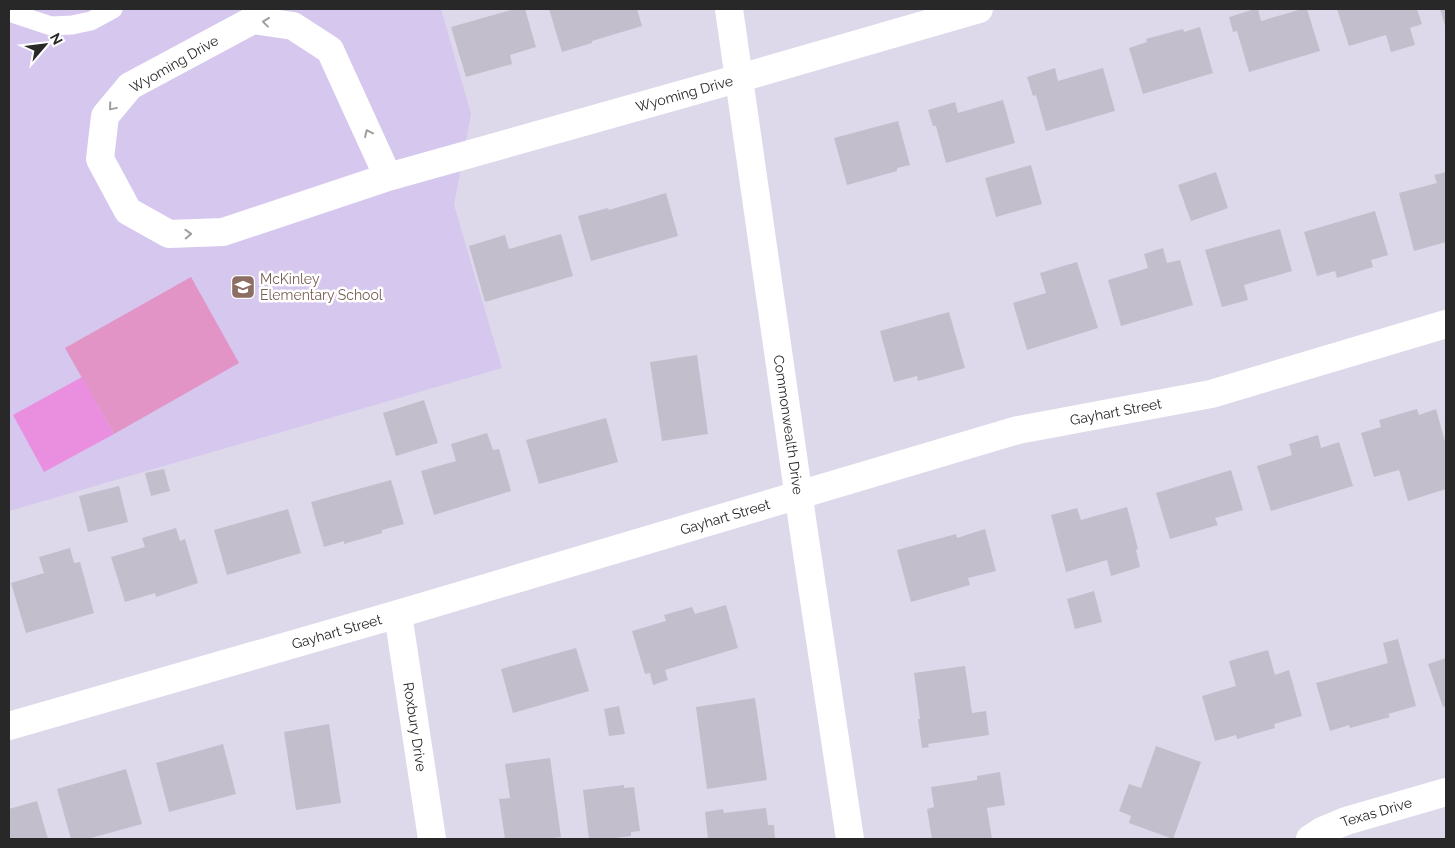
<svg xmlns="http://www.w3.org/2000/svg" width="1455" height="848" font-family="Raleway,sans-serif">
<style>
.education{fill:#d5c7ed}
.green{fill:#e394c7}
.pitch{fill:#ea8fe0}
.building{fill:#c2becc}
.lines{fill:none;stroke-linecap:round;stroke-linejoin:round}
.lane{stroke:#fff;stroke-width:19}
.street{stroke:#fff;stroke-width:28}
.oneway{stroke:#9e9e9e}
.labels{text-anchor:middle;dominant-baseline:central;stroke-width:5;stroke-linejoin:round;paint-order:stroke}
.street-label{font-size:14px;fill:#282828;stroke:#fff}
.education-label{font-size:14px;fill:#785e54;stroke:#fff;text-anchor:start}
</style>
<rect width="100%" height="100%" fill="#ddd9eb"/>
<path class="education" d="M 9,9 L 441,9 L 471,114 L 454,205 L 502,368 L 9,511 Z"/>
<path class="green" d="M 191,277 L 239,363 L 114,434 L 65,348 Z"/>
<path class="pitch" d="M 82,377 L 114,434 L 44,472 L 13,415 Z"/>
<path class="building" d="M 514,9 L 525,9 L 536,47 L 510,55 L 512,64 L 466,77 L 451,27 Z
M 549,9 L 637,9 L 642,26 L 592,41 L 592,43 L 562,52 Z
M 1255,9 L 1258,9 L 1261,21 L 1302,9 L 1307,9 L 1320,51 L 1249,72 L 1237,31 L 1233,32 L 1229,17 Z
M 1337,9 L 1417,9 L 1422,24 L 1410,28 L 1415,45 L 1391,52 L 1386,35 L 1349,46 Z
M 1440,9 L 1446,9 L 1446,29 Z
M 1200,27 L 1213,73 L 1143,94 L 1129,48 L 1147,42 L 1146,39 L 1183,29 L 1184,32 Z
M 1055,68 L 1058,81 L 1103,68 L 1115,111 L 1046,131 L 1036,95 L 1033,96 L 1027,77 Z
M 1003,100 L 1015,143 L 946,163 L 936,126 L 933,126 L 928,110 L 955,102 L 958,113 Z
M 898,121 L 910,165 L 897,168 L 897,171 L 847,185 L 834,138 Z
M 1031,165 L 1042,204 L 996,217 L 985,178 Z
M 1216,172 L 1228,208 L 1191,221 L 1178,185 Z
M 1446,172 L 1446,242 L 1414,251 L 1399,193 L 1437,183 L 1434,175 Z
M 666,193 L 678,236 L 591,261 L 578,216 L 608,208 L 609,210 Z
M 1375,211 L 1388,255 L 1371,260 L 1373,267 L 1337,278 L 1335,271 L 1317,276 L 1304,232 Z
M 1280,229 L 1292,271 L 1244,285 L 1248,300 L 1222,307 L 1205,250 Z
M 561,234 L 573,276 L 485,302 L 469,246 L 505,235 L 509,249 Z
M 1163,248 L 1167,263 L 1180,260 L 1193,305 L 1121,326 L 1108,280 L 1148,268 L 1144,254 Z
M 1077,262 L 1098,328 L 1027,350 L 1013,303 L 1046,293 L 1040,273 Z
M 949,312 L 965,368 L 918,381 L 917,376 L 894,382 L 880,331 Z
M 697,355 L 708,434 L 662,441 L 650,362 Z
M 424,400 L 438,443 L 396,456 L 383,413 Z
M 1417,409 L 1419,415 L 1436,409 L 1446,445 L 1446,489 L 1408,501 L 1399,470 L 1374,477 L 1361,433 L 1381,427 L 1379,420 Z
M 606,418 L 618,462 L 539,484 L 526,440 Z
M 487,433 L 493,450 L 499,449 L 511,491 L 434,515 L 421,471 L 456,461 L 451,444 Z
M 1318,435 L 1321,448 L 1339,442 L 1353,486 L 1271,511 L 1257,466 L 1292,455 L 1289,444 Z
M 164,469 L 170,491 L 151,496 L 145,473 Z
M 1231,470 L 1243,510 L 1215,518 L 1218,525 L 1170,539 L 1156,493 Z
M 391,480 L 404,524 L 382,530 L 382,533 L 344,544 L 344,541 L 324,547 L 311,502 Z
M 119,486 L 128,522 L 88,532 L 79,496 Z
M 1127,507 L 1138,549 L 1136,550 L 1140,567 L 1111,576 L 1107,560 L 1066,572 L 1051,515 L 1077,508 L 1081,520 Z
M 288,509 L 301,553 L 227,575 L 214,530 Z
M 176,528 L 180,541 L 185,539 L 198,583 L 156,597 L 155,593 L 125,602 L 111,557 L 145,547 L 142,538 Z
M 985,529 L 996,571 L 968,578 L 970,585 L 911,602 L 897,550 L 956,534 L 957,538 Z
M 70,548 L 74,563 L 80,562 L 94,613 L 26,633 L 11,583 L 44,573 L 39,557 Z
M 1094,591 L 1102,622 L 1075,629 L 1067,599 Z
M 726,605 L 738,648 L 665,670 L 668,680 L 653,685 L 650,673 L 645,674 L 632,631 L 666,621 L 664,615 L 692,607 L 695,614 Z
M 1398,639 L 1416,706 L 1388,714 L 1390,717 L 1350,728 L 1349,725 L 1330,731 L 1316,683 L 1388,663 L 1383,643 Z
M 576,648 L 589,691 L 513,713 L 501,669 Z
M 1268,650 L 1275,675 L 1289,670 L 1302,716 L 1274,724 L 1275,728 L 1237,739 L 1236,735 L 1215,741 L 1202,696 L 1236,686 L 1229,661 Z
M 1446,658 L 1446,706 L 1443,707 L 1428,664 Z
M 965,666 L 972,713 L 986,711 L 989,735 L 928,744 L 929,747 L 922,748 L 918,719 L 920,719 L 914,673 Z
M 755,698 L 767,780 L 707,789 L 696,707 Z
M 619,706 L 625,734 L 609,736 L 604,709 Z
M 329,724 L 341,803 L 296,810 L 284,732 Z
M 223,744 L 236,794 L 169,812 L 156,763 Z
M 1156,746 L 1201,762 L 1173,839 L 1129,823 L 1131,816 L 1119,811 L 1129,784 L 1141,788 Z
M 550,758 L 561,837 L 544,839 L 505,839 L 499,799 L 510,798 L 505,764 Z
M 126,769 L 142,824 L 87,839 L 71,839 L 57,789 Z
M 1000,772 L 1005,805 L 987,808 L 992,839 L 932,839 L 927,809 L 934,807 L 931,787 L 977,780 L 977,776 Z
M 624,785 L 624,788 L 634,787 L 640,831 L 631,832 L 631,836 L 608,839 L 589,839 L 583,790 Z
M 37,801 L 48,839 L 9,839 L 9,809 Z
M 766,808 L 768,825 L 774,825 L 775,839 L 708,839 L 705,812 L 723,809 L 724,813 Z"/>
<g class="lines">
<path class="lane" d="M 10,9 L 15,14 L 51,26 L 72,25 L 91,21 L 113,9"/>
<g class="street">
<path id="s1" d="M 729,9 L 804,533 L 850,839"/>
<path id="s2" d="M 388,177 L 330,50 L 293,26 L 253,20 L 130,86 L 105,116 L 100,159 L 128,211 L 169,234 L 223,232 L 388,177 L 740,78 L 979,9"/>
<path id="s3" d="M 398,614 L 432,839"/>
<path id="s4" d="M 9,726 L 398,614 L 1018,430 L 1211,394 L 1446,324"/>
<path id="s5" d="M 1310,839 L 1322,831 L 1346,821 L 1446,792"/>
</g>
</g>
<defs><path id="oneway-chevron" d="M-2-3.5L2.5 0L-2 3.5" fill="none" stroke-width="1.6" stroke-linecap="round" stroke-linejoin="round" transform="scale(1.25)"/></defs>
<g class="oneway">
<use href="#oneway-chevron" transform="translate(266 22) rotate(-173)"/>
<use href="#oneway-chevron" transform="translate(112 107) rotate(130)"/>
<use href="#oneway-chevron" transform="translate(368 133) rotate(-115)"/>
<use href="#oneway-chevron" transform="translate(188 234) rotate(-2)"/>
</g>
<defs>
<symbol id="school-square" viewBox="-11 -11 22 22"><rect x="-9" y="-9" width="18" height="18" rx="4" fill="#8d6e63" stroke="#fff"/><path d="M0-5L7-2L0 1L-7-2ZM-4 1L0 2.5L4 1V4Q0 6-4 4Z" fill="#fff"/></symbol>
</defs>
<g fill-rule="evenodd">
<use href="#school-square" x="229" y="273" width="28" height="28"/>
</g>
<g class="labels">
<g class="street-label">
<text transform="translate(174 64) rotate(-30)">Wyoming Drive</text>
<text stroke="none"><textPath href="#s2" startOffset="1088">Wyoming Drive</textPath></text>
<text stroke="none"><textPath href="#s4" startOffset="1151">Gayhart Street</textPath></text>
<text stroke="none"><textPath href="#s1" startOffset="420">Commonwealth Drive</textPath></text>
<text stroke="none"><textPath href="#s4" startOffset="746">Gayhart Street</textPath></text>
<text stroke="none"><textPath href="#s4" startOffset="341">Gayhart Street</textPath></text>
<text stroke="none"><textPath href="#s3" startOffset="114">Roxbury Drive</textPath></text>
<text stroke="none"><textPath href="#s5" startOffset="72">Texas Drive</textPath></text>
</g>
<g class="education-label">
<text x="260" y="279">McKinley<tspan x="260" dy="16">Elementary School</tspan></text>
</g>
</g>
<rect width="1455" height="848" fill="none" stroke="#282828" stroke-width="20"/>
<g transform="translate(45 45) rotate(62)" stroke="#ffffff" stroke-width="4" paint-order="stroke">
<path d="M0-4L9 19L0 12L-9 19Z" fill="#282828"/>
<text y="-8" font-size="14" font-weight="bold" text-anchor="middle" fill="#282828">N</text>
</g>
</svg>
